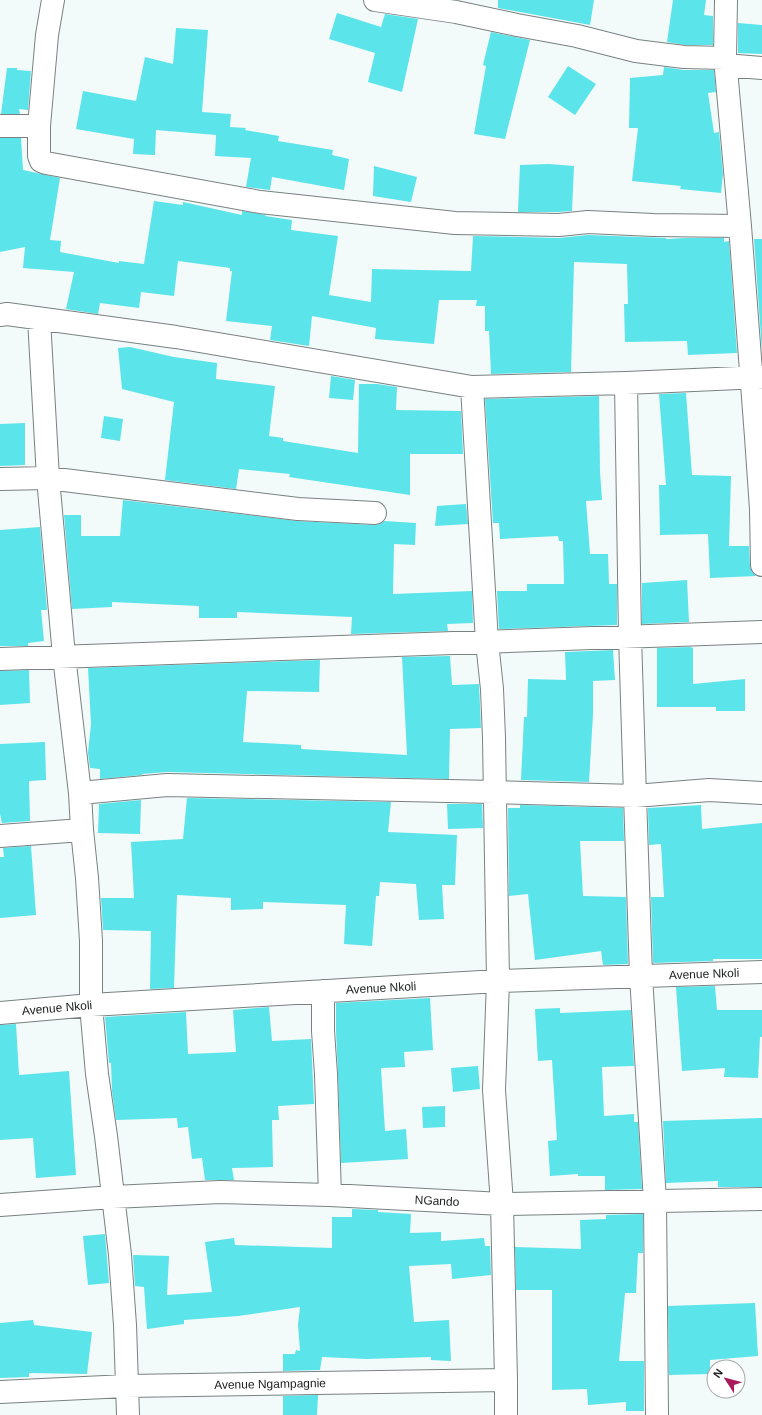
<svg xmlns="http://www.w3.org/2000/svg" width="762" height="1415" font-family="Helvetica,sans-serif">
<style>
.building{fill:#5be4ea}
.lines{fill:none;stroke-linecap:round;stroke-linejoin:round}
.minor-casing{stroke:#7a8080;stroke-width:24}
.minor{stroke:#fff;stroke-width:22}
.labels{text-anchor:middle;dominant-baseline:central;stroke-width:4;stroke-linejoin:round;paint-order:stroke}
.street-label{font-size:12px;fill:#202222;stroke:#fff}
</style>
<rect width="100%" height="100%" fill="#f3fafa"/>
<path class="building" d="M 498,0 L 594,0 L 590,25 L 498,8 Z
M 673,0 L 706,0 L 704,15 L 713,16 L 713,45 L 685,45 L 667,42 Z
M 337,13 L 381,27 L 385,14 L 418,19 L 402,92 L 368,82 L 375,53 L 329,39 Z
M 738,23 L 762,25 L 762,54 L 738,53 Z
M 176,28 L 208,30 L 202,112 L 231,114 L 230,127 L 246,128 L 245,130 L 279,136 L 278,141 L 333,150 L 332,155 L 349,159 L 344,190 L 272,177 L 270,190 L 246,187 L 251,158 L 215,156 L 216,135 L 156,130 L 155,155 L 133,154 L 134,139 L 76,129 L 83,91 L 136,101 L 145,57 L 173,64 Z
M 491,32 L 530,40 L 505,139 L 474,134 L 486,66 L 483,65 Z
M 568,66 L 596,84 L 575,115 L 548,97 Z
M 664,67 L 684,70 L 714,70 L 716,92 L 708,93 L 714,133 L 719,132 L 723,174 L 721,193 L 680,189 L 681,186 L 632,181 L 638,128 L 629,128 L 630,78 L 663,75 Z
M 7,68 L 17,68 L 17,70 L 31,71 L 28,110 L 19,109 L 20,114 L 1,114 Z
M 0,138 L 21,138 L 23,170 L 60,178 L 50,240 L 61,241 L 60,252 L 119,263 L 119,261 L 144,264 L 154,201 L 183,205 L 183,202 L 242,215 L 242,211 L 266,215 L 265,216 L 292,220 L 291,230 L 338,236 L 329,295 L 371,302 L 372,269 L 471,271 L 473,236 L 559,238 L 588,235 L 666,238 L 666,239 L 685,238 L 724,238 L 724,242 L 729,241 L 737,353 L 688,355 L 687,341 L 625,342 L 624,304 L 628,304 L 627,264 L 574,262 L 571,372 L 491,374 L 489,331 L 485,331 L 485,306 L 476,306 L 477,300 L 439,300 L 434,344 L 375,339 L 376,328 L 312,316 L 309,346 L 270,340 L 272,326 L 226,321 L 232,271 L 230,271 L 230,268 L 178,261 L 174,296 L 141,292 L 139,308 L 100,303 L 98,314 L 66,309 L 74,272 L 23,268 L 25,247 L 0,252 Z
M 549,164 L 574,166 L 572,211 L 558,212 L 518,212 L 520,165 Z
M 374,166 L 417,177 L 411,202 L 373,196 Z
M 754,239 L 762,239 L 762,351 Z
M 130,347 L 174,357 L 217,363 L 216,379 L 275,386 L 269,436 L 283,438 L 283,441 L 358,453 L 359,384 L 377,384 L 397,387 L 396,410 L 461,411 L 463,454 L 410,454 L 410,495 L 289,477 L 290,474 L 239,469 L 236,489 L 165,480 L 174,402 L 122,389 L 118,348 Z
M 331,376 L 355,380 L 353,400 L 329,398 Z
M 686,393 L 692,475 L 731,476 L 729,546 L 749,546 L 750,566 L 752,572 L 756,576 L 710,578 L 708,534 L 660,535 L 659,485 L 666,485 L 659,394 Z
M 599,396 L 600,472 L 602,500 L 586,501 L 590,554 L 608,554 L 609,584 L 617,584 L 617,625 L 499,629 L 497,591 L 527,591 L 527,584 L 564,584 L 563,541 L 559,541 L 558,536 L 500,539 L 499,523 L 493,523 L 485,399 Z
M 104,416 L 123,419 L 120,441 L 101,438 Z
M 25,423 L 25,465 L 0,466 L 0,424 Z
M 123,500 L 297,521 L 374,525 L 380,524 L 384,521 L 416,523 L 415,545 L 394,544 L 393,594 L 472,591 L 473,623 L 447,624 L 448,631 L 351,634 L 352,617 L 237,612 L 237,618 L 199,618 L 199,606 L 112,602 L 112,607 L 72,609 L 64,515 L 81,515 L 81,536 L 120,536 Z
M 466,504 L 468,524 L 435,526 L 437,506 Z
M 40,527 L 47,610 L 41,610 L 44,641 L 28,643 L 28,646 L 0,646 L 0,530 Z
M 687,580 L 689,622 L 642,624 L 642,583 Z
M 690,647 L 693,648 L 693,684 L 745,679 L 745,711 L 716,711 L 716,707 L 657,707 L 657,648 Z
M 613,650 L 615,680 L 593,681 L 593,714 L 589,782 L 521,780 L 524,717 L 527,717 L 528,679 L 566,680 L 565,652 Z
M 450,656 L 452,685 L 479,684 L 481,728 L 450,729 L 449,779 L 167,772 L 142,774 L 142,775 L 100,779 L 100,769 L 90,768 L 88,753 L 91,724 L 88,668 L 320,660 L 319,692 L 247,691 L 243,742 L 301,745 L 301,749 L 407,755 L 402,657 Z
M 29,670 L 30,703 L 0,705 L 0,671 Z
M 45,742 L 46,780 L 29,781 L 30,821 L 2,823 L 0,814 L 0,744 Z
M 187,798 L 391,802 L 388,832 L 457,835 L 455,885 L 442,885 L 444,919 L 419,920 L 416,884 L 380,882 L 379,896 L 376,896 L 372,946 L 344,944 L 346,905 L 263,902 L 263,909 L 231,910 L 231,898 L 177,895 L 174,988 L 150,989 L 151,931 L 103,930 L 101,898 L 134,898 L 131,842 L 183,839 Z
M 141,800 L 140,834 L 98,833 L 99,804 Z
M 447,804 L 482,804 L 483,828 L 448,829 Z
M 520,805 L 623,808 L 624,841 L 580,841 L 583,896 L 626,897 L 628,964 L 603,965 L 601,951 L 535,960 L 528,894 L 509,896 L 508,808 L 520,808 Z
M 701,805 L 702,829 L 762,823 L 762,959 L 713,959 L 713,961 L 653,963 L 651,897 L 664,897 L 661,844 L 649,845 L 648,808 Z
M 31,846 L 36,915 L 0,918 L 0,857 L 4,857 L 3,848 Z
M 715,986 L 717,1010 L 762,1010 L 762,1037 L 760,1037 L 758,1078 L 724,1077 L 725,1068 L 682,1071 L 676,987 Z
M 430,998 L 433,1050 L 404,1052 L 405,1067 L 381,1068 L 385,1131 L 406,1129 L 408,1159 L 341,1163 L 338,1074 L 336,1031 L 336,1003 Z
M 269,1007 L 272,1041 L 311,1039 L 314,1104 L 278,1106 L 279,1120 L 272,1120 L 273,1167 L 232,1168 L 234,1180 L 205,1180 L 202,1158 L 192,1159 L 188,1127 L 178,1128 L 177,1118 L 116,1120 L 112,1091 L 111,1063 L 109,1063 L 105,1017 L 186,1012 L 188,1054 L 236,1052 L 233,1010 Z
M 560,1008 L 560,1013 L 631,1010 L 634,1066 L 602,1067 L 604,1116 L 634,1114 L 634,1122 L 638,1122 L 642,1189 L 605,1190 L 605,1176 L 578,1176 L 578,1174 L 550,1176 L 548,1141 L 557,1140 L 552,1060 L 538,1061 L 535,1009 Z
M 16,1024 L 19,1075 L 69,1071 L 76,1175 L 36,1178 L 33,1138 L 0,1140 L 0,1025 Z
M 478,1066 L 480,1089 L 453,1092 L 451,1068 Z
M 445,1106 L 445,1127 L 423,1128 L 422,1107 Z
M 762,1118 L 762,1187 L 718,1187 L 718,1181 L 666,1183 L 663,1121 Z
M 352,1209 L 378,1210 L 378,1212 L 411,1214 L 410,1233 L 441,1232 L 441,1241 L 484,1238 L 485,1246 L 490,1246 L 491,1275 L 452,1279 L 451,1264 L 409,1266 L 414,1322 L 449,1320 L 451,1361 L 431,1360 L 431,1357 L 366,1359 L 322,1357 L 320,1370 L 283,1371 L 283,1354 L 295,1354 L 296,1350 L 300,1351 L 298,1325 L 300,1307 L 238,1316 L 184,1320 L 184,1324 L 147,1329 L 144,1287 L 135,1286 L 133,1255 L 169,1256 L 167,1295 L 212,1292 L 205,1242 L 234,1238 L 235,1245 L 332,1248 L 332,1217 L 352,1217 Z
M 643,1214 L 643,1253 L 638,1253 L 636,1293 L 625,1293 L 619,1361 L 644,1361 L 644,1411 L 626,1411 L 626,1402 L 588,1405 L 587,1389 L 552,1390 L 552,1290 L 516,1290 L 515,1247 L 581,1249 L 580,1220 L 606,1219 L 606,1215 Z
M 105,1234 L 109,1283 L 88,1285 L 83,1236 Z
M 755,1303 L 758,1356 L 710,1360 L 710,1374 L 669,1375 L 668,1306 Z
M 33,1320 L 34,1325 L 92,1332 L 87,1374 L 29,1373 L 29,1377 L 0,1378 L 0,1323 Z
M 318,1395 L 317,1415 L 283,1415 L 283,1396 Z"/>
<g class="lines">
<defs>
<path id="minor" d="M 53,0 L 47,35 L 39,126 L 39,156 L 41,161 L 46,163 L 260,202 L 455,223 L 559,225 L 588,222 L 653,225 L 740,226
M 375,0 L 456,12 L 517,25 L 577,36 L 636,51 L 684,57 L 725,58
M 726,0 L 725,58 L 740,226 L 756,437 L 761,509 L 762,565
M 725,65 L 762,68
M 0,126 L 39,126
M 0,315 L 7,314 L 176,337 L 472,387 L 626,383 L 762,377
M 39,319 L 48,478 L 64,656 L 80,793 L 82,830 L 87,878 L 91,941 L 91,1005 L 97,1074 L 106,1136 L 120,1255 L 125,1325 L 128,1415
M 626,383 L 630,636 L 635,796 L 641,976 L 655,1201 L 657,1415
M 472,387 L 487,642 L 492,689 L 494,738 L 498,981 L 494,1090 L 502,1204 L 506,1380
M 0,479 L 48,478 L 298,509 L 375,513
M 0,659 L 762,632
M 80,793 L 167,785 L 494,792 L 635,796 L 709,790 L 762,793
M 0,836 L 82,830
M 323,991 L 323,1031 L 326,1074 L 330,1195
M 0,1013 L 91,1005 L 498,981 L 762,972
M 0,1205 L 113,1197 L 220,1192 L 330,1195 L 502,1204 L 762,1199
M 0,1392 L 126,1386 L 506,1380 L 506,1415"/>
</defs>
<use href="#minor" class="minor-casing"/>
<use href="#minor" class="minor"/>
</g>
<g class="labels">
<g class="street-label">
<text transform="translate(704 974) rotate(-2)">Avenue Nkoli</text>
<text transform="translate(381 988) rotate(-3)">Avenue Nkoli</text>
<text transform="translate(57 1008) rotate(-5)">Avenue Nkoli</text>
<text transform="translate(437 1201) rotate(3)">NGando</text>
<text transform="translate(270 1384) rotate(-1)">Avenue Ngampagnie</text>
</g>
</g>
<g transform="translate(726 1379) rotate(306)"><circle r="19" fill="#ffffff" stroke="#a6a7a7"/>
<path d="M0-3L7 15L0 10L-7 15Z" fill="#a91b5b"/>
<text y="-6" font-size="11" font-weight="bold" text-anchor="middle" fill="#202222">N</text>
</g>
</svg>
